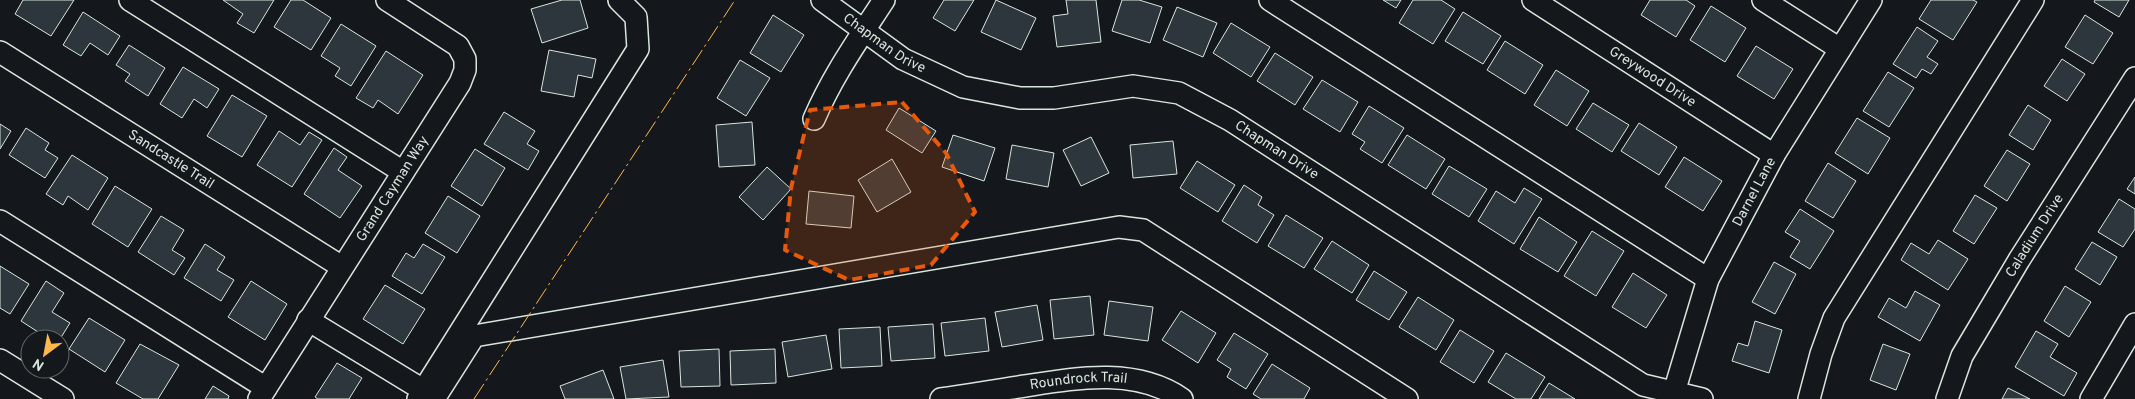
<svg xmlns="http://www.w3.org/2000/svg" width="2135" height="399" font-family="Overpass,sans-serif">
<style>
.building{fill:#2c363c;stroke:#d8e6dc}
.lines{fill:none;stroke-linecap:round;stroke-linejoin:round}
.minor-casing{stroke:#d8e6dc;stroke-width:24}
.minor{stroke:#14181c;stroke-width:21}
.power{stroke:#ffb74d;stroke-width:1;stroke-dasharray:18 4 2.5 4;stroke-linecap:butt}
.marked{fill:#e8590c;fill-opacity:0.2;stroke:#e8590c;stroke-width:4;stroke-dasharray:10 6;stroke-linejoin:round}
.labels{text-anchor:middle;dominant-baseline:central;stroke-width:4;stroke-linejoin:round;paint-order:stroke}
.street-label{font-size:14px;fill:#d8e6dc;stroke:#14181c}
</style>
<rect width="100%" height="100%" fill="#14181c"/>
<path class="building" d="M 23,0 L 74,0 L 51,36 L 15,14 Z
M 223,0 L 274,0 L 254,33 L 237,23 L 243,14 Z
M 291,0 L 303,0 L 331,18 L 311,50 L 274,27 Z
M 562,0 L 580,0 L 588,28 L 542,43 L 531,9 Z
M 944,0 L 974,0 L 955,31 L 933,18 Z
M 996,0 L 1036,18 L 1021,50 L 981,32 Z
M 1066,0 L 1096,0 L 1101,42 L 1057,47 L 1053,16 L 1068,14 Z
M 1122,0 L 1139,0 L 1162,7 L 1150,43 L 1112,31 Z
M 1383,0 L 1401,0 L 1396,8 Z
M 1413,0 L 1441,0 L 1455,9 L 1433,44 L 1399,23 Z
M 1650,0 L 1686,0 L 1695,6 L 1676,37 L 1641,15 Z
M 1931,0 L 1973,0 L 1977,2 L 1953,40 L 1919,19 Z
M 2095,0 L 2129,0 L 2119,17 L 2094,2 Z
M 1711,6 L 1746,28 L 1725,62 L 1690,40 Z
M 1177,7 L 1217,23 L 1203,57 L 1163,40 Z
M 83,12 L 120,36 L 108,55 L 90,43 L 81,56 L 63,45 Z
M 1463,12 L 1501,36 L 1483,64 L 1445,41 Z
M 773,15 L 804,35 L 781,72 L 750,53 Z
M 2085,15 L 2113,33 L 2093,64 L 2065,47 Z
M 1231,23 L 1270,47 L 1251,77 L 1213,53 Z
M 341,24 L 376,46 L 351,86 L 335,76 L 340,68 L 321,56 Z
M 1917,27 L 1938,41 L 1927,57 L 1938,64 L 1931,74 L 1922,69 L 1916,78 L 1893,64 Z
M 1505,41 L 1543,65 L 1525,94 L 1487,70 Z
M 129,45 L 165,68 L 148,96 L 125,81 L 130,74 L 116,65 Z
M 1756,46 L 1793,69 L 1774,99 L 1737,76 Z
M 549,50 L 596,59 L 592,78 L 578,75 L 574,97 L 541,91 Z
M 386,51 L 423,75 L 398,114 L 378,100 L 373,108 L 356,98 Z
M 1275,53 L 1313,77 L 1295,105 L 1257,81 Z
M 2062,59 L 2085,74 L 2067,101 L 2044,86 Z
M 740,60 L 770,78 L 746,116 L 717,98 Z
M 183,67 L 219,89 L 207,108 L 194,99 L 182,118 L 160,104 Z
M 1556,70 L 1589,91 L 1567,126 L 1534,105 Z
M 1888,72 L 1914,88 L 1889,127 L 1863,111 Z
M 1322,80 L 1358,102 L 1340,132 L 1303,109 Z
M 232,95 L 267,116 L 242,157 L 207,136 Z
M 1593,103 L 1629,125 L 1612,152 L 1576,129 Z
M 2028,105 L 2051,120 L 2033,150 L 2009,135 Z
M 1369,106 L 1404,128 L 1382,163 L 1360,149 L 1365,142 L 1352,134 Z
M 899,108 L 936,131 L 922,153 L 886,130 Z
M 504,112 L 535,131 L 527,144 L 539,151 L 528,170 L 484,144 Z
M 1857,118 L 1890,138 L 1868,174 L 1835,153 Z
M 752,122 L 755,165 L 719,167 L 716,125 Z
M 1639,123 L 1677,147 L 1659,175 L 1621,151 Z
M 0,124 L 11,131 L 0,149 Z
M 26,128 L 49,143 L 45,150 L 58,158 L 45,178 L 9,155 Z
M 279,131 L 300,145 L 309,132 L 322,140 L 292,187 L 257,165 Z
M 953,135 L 995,148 L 984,181 L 942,167 Z
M 1407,135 L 1445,159 L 1426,189 L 1388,165 Z
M 1091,137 L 1109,173 L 1081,186 L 1063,150 Z
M 1173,141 L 1177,174 L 1133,178 L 1130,145 Z
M 1012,145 L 1054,153 L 1048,187 L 1006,179 Z
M 334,148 L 347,157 L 338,170 L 362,186 L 340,218 L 304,194 Z
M 475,149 L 505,168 L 482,206 L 451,186 Z
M 2007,150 L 2030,164 L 2007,201 L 1984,186 Z
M 72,155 L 108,178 L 88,210 L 68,196 L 63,205 L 46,194 Z
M 1684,157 L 1722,181 L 1703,211 L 1665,187 Z
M 892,159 L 911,192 L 877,212 L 858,180 Z
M 1197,161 L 1235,185 L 1218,212 L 1180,188 Z
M 1828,163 L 1856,181 L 1833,218 L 1805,201 Z
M 1449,166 L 1487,189 L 1469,217 L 1432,194 Z
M 767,167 L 791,189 L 763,220 L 739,197 Z
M 2135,177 L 2135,194 L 2127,189 Z
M 1244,185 L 1262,197 L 1258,205 L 1274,215 L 1257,243 L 1222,221 Z
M 115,186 L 152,209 L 128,247 L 92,224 Z
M 1524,188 L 1542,199 L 1514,244 L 1478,221 L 1496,191 L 1515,203 Z
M 809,191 L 854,196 L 851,228 L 806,224 Z
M 1975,195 L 1997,208 L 1974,244 L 1953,231 Z
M 448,196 L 480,216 L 457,253 L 425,233 Z
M 2119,199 L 2135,209 L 2135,229 L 2123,247 L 2098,232 Z
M 1800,209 L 1834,231 L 1810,269 L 1790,257 L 1800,241 L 1785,232 Z
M 1286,215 L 1323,238 L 1304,268 L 1268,246 Z
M 161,216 L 184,230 L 172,250 L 185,258 L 174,275 L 138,252 Z
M 1539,217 L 1577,242 L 1558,272 L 1520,249 Z
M 1592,231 L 1624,251 L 1596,296 L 1564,276 Z
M 1938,240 L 1968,259 L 1948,290 L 1901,260 L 1911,243 L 1929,254 Z
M 1332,241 L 1369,265 L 1352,293 L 1314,269 Z
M 2092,242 L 2117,257 L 2100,285 L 2075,269 Z
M 205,244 L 225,257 L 217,270 L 234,280 L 221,301 L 184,278 Z
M 423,244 L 445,257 L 422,294 L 392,276 L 406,253 L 414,258 Z
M 1774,262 L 1796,274 L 1775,314 L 1752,302 Z
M 0,266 L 29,284 L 10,314 L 0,308 Z
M 1374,271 L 1407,292 L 1389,320 L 1356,300 Z
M 1633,273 L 1667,295 L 1646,328 L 1612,307 Z
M 46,281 L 64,293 L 52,312 L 70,323 L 60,339 L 49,339 L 21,321 Z
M 251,281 L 287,304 L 265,340 L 228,317 Z
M 385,285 L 425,309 L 403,344 L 363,319 Z
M 2065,286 L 2091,302 L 2069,337 L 2044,321 Z
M 1915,291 L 1940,305 L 1920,341 L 1878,317 L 1889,298 L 1906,308 Z
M 1090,296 L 1094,335 L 1054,339 L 1050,300 Z
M 1418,297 L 1454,320 L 1436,350 L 1399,327 Z
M 1109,301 L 1153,307 L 1148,341 L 1104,335 Z
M 1037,305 L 1043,340 L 1002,347 L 995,312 Z
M 1181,311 L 1216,333 L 1198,363 L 1162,340 Z
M 89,318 L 125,340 L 105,372 L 69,349 Z
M 985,318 L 989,351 L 945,356 L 941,323 Z
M 1755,321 L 1782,330 L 1769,373 L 1732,361 L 1738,343 L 1748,346 Z
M 933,324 L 935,358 L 891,361 L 888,327 Z
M 880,327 L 882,366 L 841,368 L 839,329 Z
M 1460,330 L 1494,351 L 1474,383 L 1440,362 Z
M 2036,331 L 2058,344 L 2050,357 L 2077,373 L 2064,396 L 2015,367 Z
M 1234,333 L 1268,354 L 1246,389 L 1227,377 L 1231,369 L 1217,360 Z
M 826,335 L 832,369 L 788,377 L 782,342 Z
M 140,344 L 179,365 L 158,399 L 143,399 L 116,383 Z
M 1883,344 L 1910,354 L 1896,390 L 1870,380 Z
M 719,349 L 720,386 L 681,387 L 679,351 Z
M 775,349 L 776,383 L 731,385 L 730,351 Z
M 1506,353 L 1545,377 L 1531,399 L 1516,399 L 1488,382 Z
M 663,360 L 669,397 L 626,399 L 620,367 Z
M 337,363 L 362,378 L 349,399 L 318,399 L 315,397 Z
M 1272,364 L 1310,388 L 1304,399 L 1261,399 L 1253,394 Z
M 603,370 L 614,399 L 565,399 L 560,386 Z
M 1549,383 L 1575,399 L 1539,399 Z
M 213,386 L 229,396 L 228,399 L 205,399 Z
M 2008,388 L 2030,399 L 2002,399 Z"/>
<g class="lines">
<defs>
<g id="minor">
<path d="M 130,0 L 403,172"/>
<path id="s1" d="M 822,0 L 903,59 L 963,87 L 1020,98 L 1054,98 L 1133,86 L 1179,93 L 1230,120 L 1643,385 L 1702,399"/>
<path d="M 1270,0 L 1708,279"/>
<path id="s2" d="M 1533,0 L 1774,155"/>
<path d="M 1763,0 L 1840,49"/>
<path id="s3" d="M 0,52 L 342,267"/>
<path d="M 814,119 C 833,75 858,40 884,0"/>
<path d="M 0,221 L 266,388"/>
<path d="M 308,320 L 423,390"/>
<path d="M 0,360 L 63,399"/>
<path id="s4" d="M 259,399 L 460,83 L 465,70 L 465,59 L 458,46 L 387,0"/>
<path d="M 418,399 L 638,49 L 636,17 L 619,0"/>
<path d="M 434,399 L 474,336 L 1119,227 L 1143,230 L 1407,399"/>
<path id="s5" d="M 941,399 C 969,395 997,390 1025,386 C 1076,378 1136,367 1182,399"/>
<path id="s6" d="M 1672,399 L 1708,279 L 1774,155 L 1871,0"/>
<path d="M 1809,399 L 1821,354 L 1834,318 L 2033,0"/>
<path id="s7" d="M 1947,399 L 1962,356 L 2019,260 L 2135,78"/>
<path d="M 2091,399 L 2135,324"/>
</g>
</defs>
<use href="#minor" class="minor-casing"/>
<use href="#minor" class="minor"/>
<path class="power" d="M 474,399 L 735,0"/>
</g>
<path class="marked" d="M 902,102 L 946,153 L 975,212 L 931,265 L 849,280 L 785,250 L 791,188 L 810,110 Z"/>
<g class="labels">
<g class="street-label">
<text stroke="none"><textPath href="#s1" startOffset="76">Chapman Drive</textPath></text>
<text stroke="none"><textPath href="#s2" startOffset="142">Greywood Drive</textPath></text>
<text stroke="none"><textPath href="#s1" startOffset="498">Chapman Drive</textPath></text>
<text stroke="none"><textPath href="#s3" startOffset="202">Sandcastle Trail</textPath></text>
<text stroke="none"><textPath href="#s4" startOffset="249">Grand Cayman Way</textPath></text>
<text stroke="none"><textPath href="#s6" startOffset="224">Darnel Lane</textPath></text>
<text stroke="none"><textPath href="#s7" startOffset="186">Caladium Drive</textPath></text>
<text stroke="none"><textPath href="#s5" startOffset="139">Roundrock Trail</textPath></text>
</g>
</g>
<g transform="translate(45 354) rotate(212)"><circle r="24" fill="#14181c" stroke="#626a69"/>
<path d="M0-4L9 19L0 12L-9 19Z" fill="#ffb74d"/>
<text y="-8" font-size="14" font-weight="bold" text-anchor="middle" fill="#d8e6dc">N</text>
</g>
</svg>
